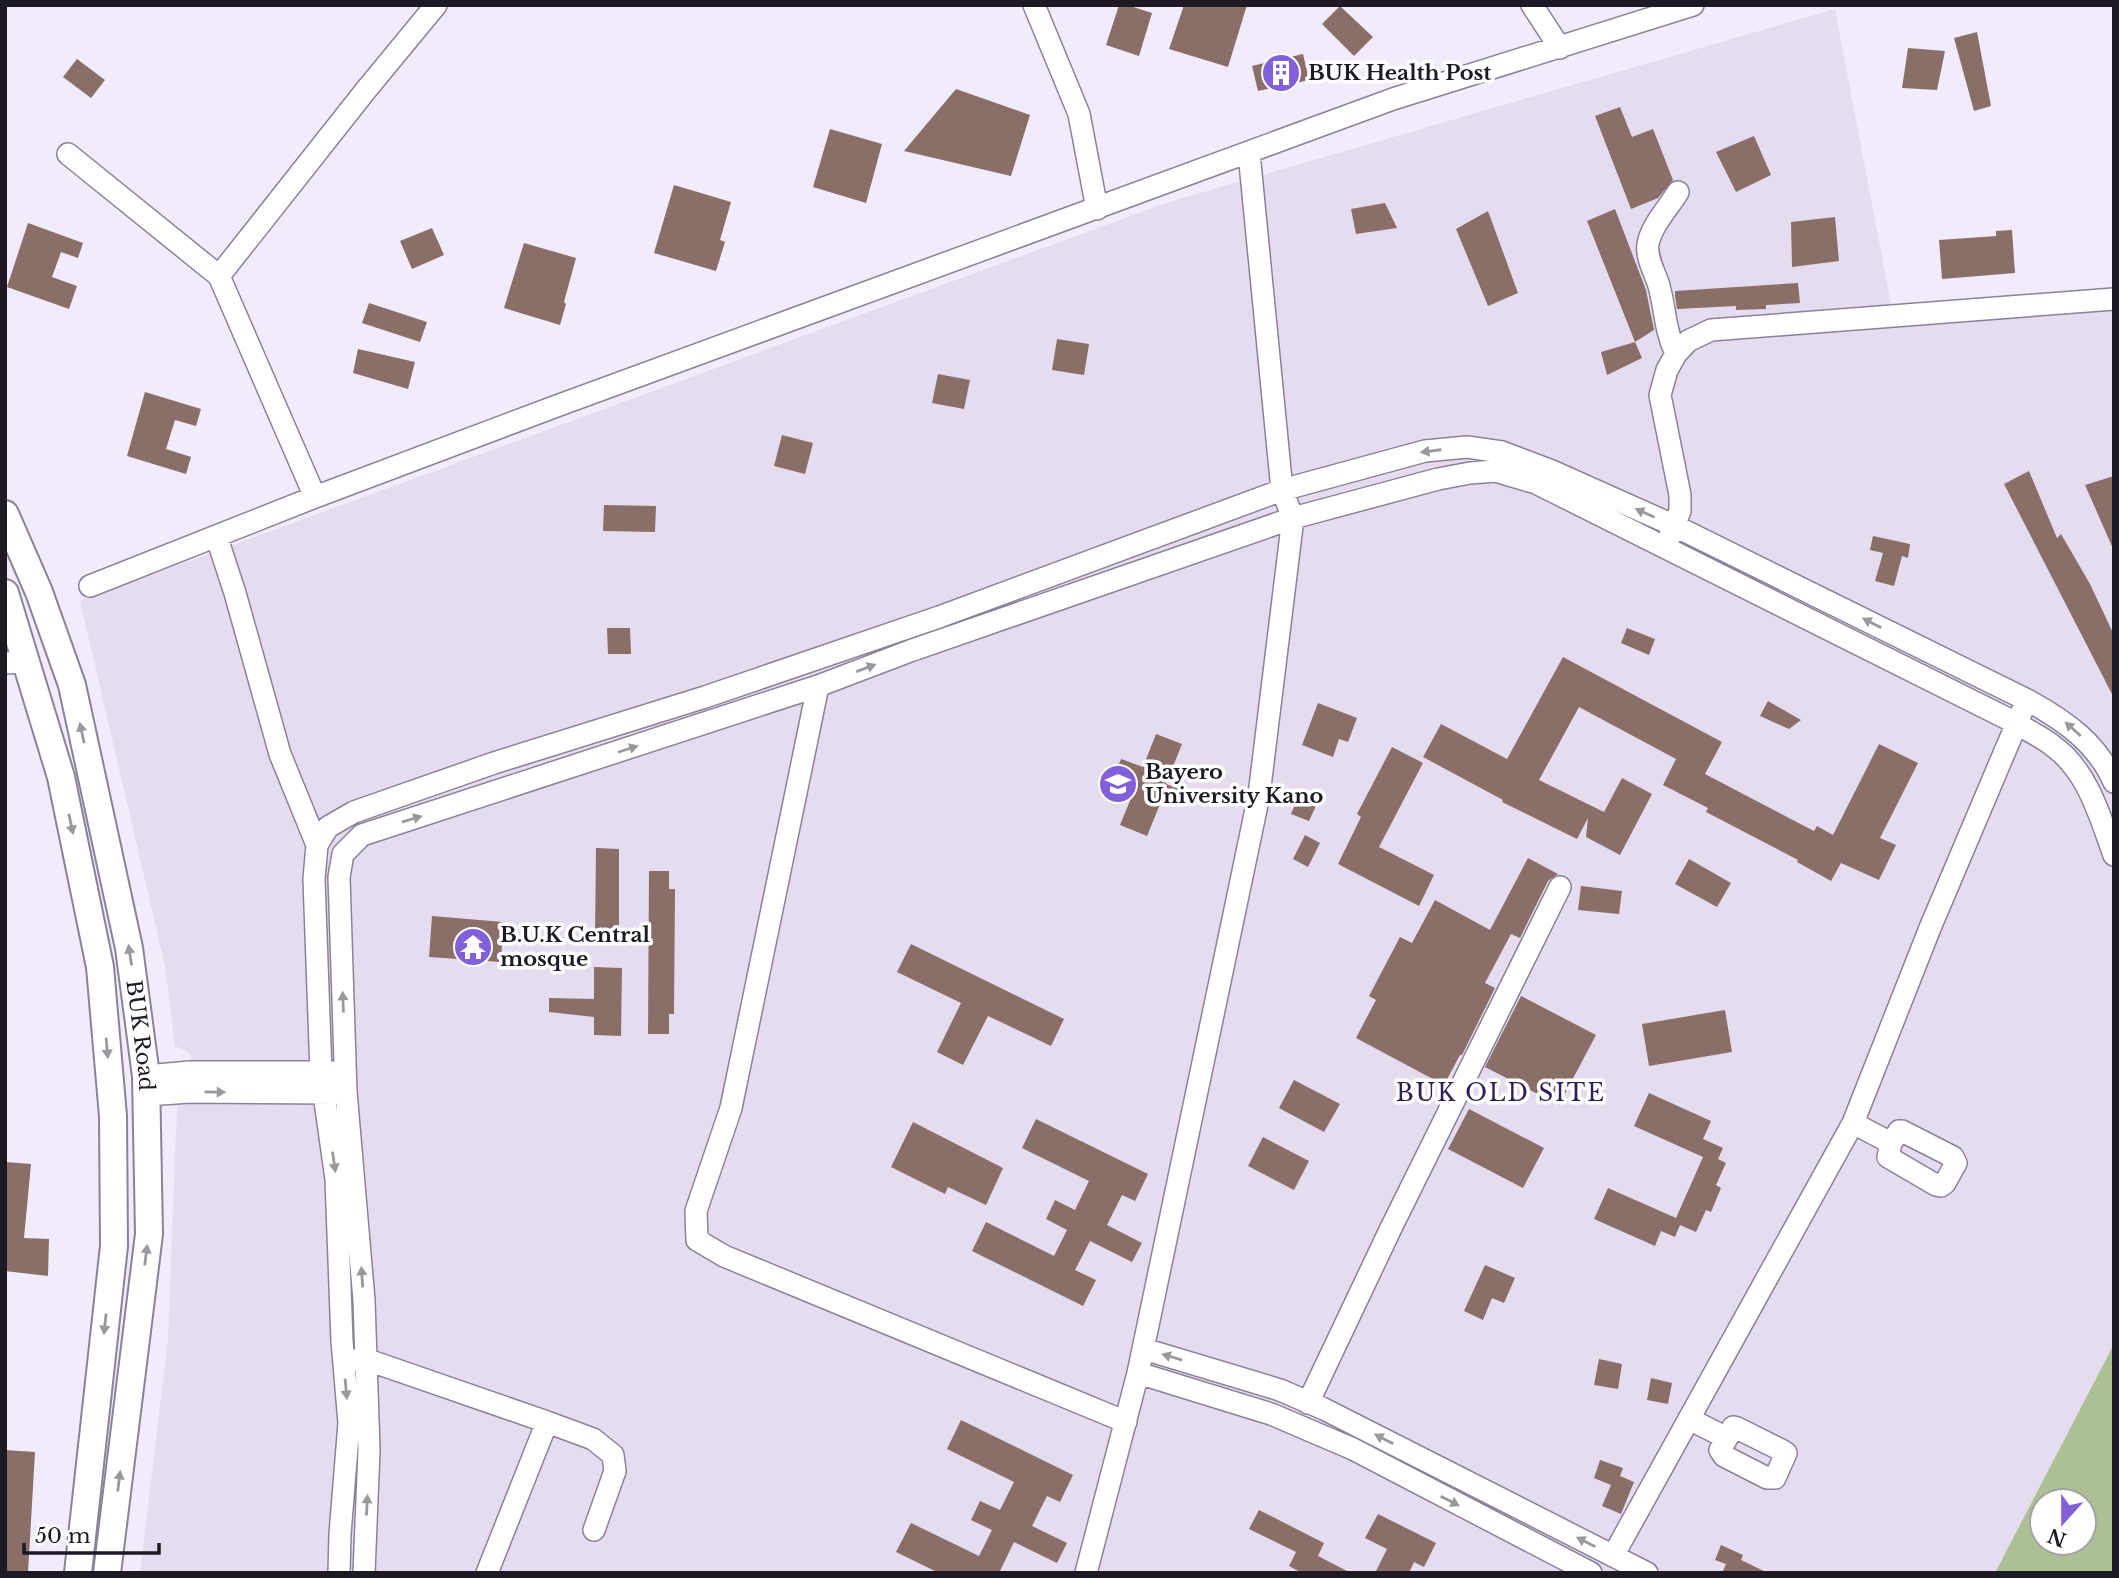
<svg xmlns="http://www.w3.org/2000/svg" width="2119" height="1578" font-family="'Libre Baskerville',serif">
<style>
.education{fill:#e6dcf0;fill-rule:evenodd}
.forest{fill:#acc094;fill-rule:evenodd}
.building{fill:#8a6e68}
.lines{fill:none;stroke-linecap:round;stroke-linejoin:round}
.minor-casing{stroke:#8b8299;stroke-width:24}
.major-casing{stroke:#8b8299;stroke-width:30}
.minor{stroke:#fff;stroke-width:21}
.major{stroke:#fff;stroke-width:26}
.oneway{fill:#9a989c}
.labels{text-anchor:middle;dominant-baseline:central;stroke-width:7;stroke-linejoin:round;paint-order:stroke}
.poi-label{font-size:21px;font-weight:bold;fill:#1e1a24;stroke:#fff;text-anchor:start}
.street-label{font-size:21px;fill:#1e1a24;stroke:#fff}
.neighbourhood-label{font-size:23px;letter-spacing:2px;fill:#2e1d57;stroke:#fff}
</style>
<rect width="100%" height="100%" fill="#f1ebfb"/>
<path class="education" d="M 1835,9 L 1894,320 L 2114,302 L 2114,1573 L 140,1573 L 168,1339 L 177,1106 L 190,1103 L 191,1054 L 175,1046 L 165,966 L 80,601 L 1169,202 ZM 2042,1501 L 2084,1501 L 2084,1543 L 2042,1543 Z"/>
<path class="forest" d="M 2114,1344 L 2114,1573 L 1995,1573 ZM 2042,1501 L 2084,1501 L 2084,1543 L 2042,1543 Z"/>
<path class="building" d="M 1119,5 L 1127,5 L 1152,13 L 1139,56 L 1106,45 Z
M 1184,5 L 1247,5 L 1228,67 L 1169,49 Z
M 1340,6 L 1373,37 L 1354,56 L 1322,24 Z
M 1977,32 L 1991,106 L 1974,111 L 1954,38 Z
M 1908,48 L 1945,51 L 1937,90 L 1902,88 Z
M 1303,54 L 1309,80 L 1258,91 L 1252,66 Z
M 77,59 L 105,80 L 91,98 L 63,77 Z
M 956,89 L 1030,115 L 1011,176 L 904,151 Z
M 1620,107 L 1632,137 L 1653,129 L 1673,180 L 1658,198 L 1631,209 L 1595,116 Z
M 830,129 L 882,144 L 866,203 L 813,187 Z
M 1754,136 L 1771,175 L 1736,192 L 1716,152 Z
M 674,185 L 731,202 L 720,240 L 725,242 L 716,271 L 654,253 Z
M 1385,203 L 1397,228 L 1356,234 L 1351,209 Z
M 1615,209 L 1646,290 L 1654,330 L 1635,342 L 1587,221 Z
M 1488,211 L 1518,293 L 1488,306 L 1456,229 Z
M 1835,217 L 1839,261 L 1792,267 L 1791,222 Z
M 28,223 L 83,243 L 78,258 L 61,252 L 52,277 L 77,286 L 69,309 L 7,287 Z
M 432,228 L 444,255 L 412,269 L 400,241 Z
M 2012,230 L 2015,273 L 1942,279 L 1939,240 L 1996,236 L 1996,231 Z
M 524,243 L 576,258 L 564,302 L 566,304 L 560,325 L 504,308 Z
M 1798,283 L 1800,303 L 1766,305 L 1766,309 L 1736,310 L 1736,306 L 1677,309 L 1675,296 L 1675,291 Z
M 369,303 L 427,322 L 420,342 L 362,323 Z
M 1057,339 L 1089,344 L 1084,375 L 1052,370 Z
M 1635,342 L 1642,358 L 1607,375 L 1601,352 Z
M 358,349 L 415,362 L 408,389 L 353,373 Z
M 938,374 L 970,380 L 964,409 L 932,403 Z
M 145,392 L 201,409 L 196,426 L 175,420 L 166,449 L 191,457 L 186,474 L 127,456 Z
M 782,435 L 813,443 L 805,474 L 774,466 Z
M 2029,471 L 2057,538 L 2061,534 L 2090,584 L 2114,635 L 2114,698 L 2004,484 Z
M 2114,476 L 2114,551 L 2085,485 Z
M 604,505 L 656,506 L 655,532 L 603,531 Z
M 1873,536 L 1910,544 L 1908,558 L 1902,556 L 1894,586 L 1875,581 L 1883,553 L 1870,550 Z
M 607,628 L 630,628 L 631,654 L 608,654 Z
M 1627,628 L 1655,639 L 1649,655 L 1621,643 Z
M 1563,657 L 1722,742 L 1705,774 L 1814,831 L 1817,826 L 1833,835 L 1879,744 L 1918,763 L 1880,838 L 1896,845 L 1879,880 L 1841,863 L 1831,881 L 1797,862 L 1798,860 L 1706,812 L 1708,808 L 1663,785 L 1676,759 L 1579,707 L 1539,780 L 1604,812 L 1622,778 L 1652,794 L 1620,855 L 1586,837 L 1588,818 L 1577,839 L 1502,802 L 1503,800 L 1423,757 L 1441,724 L 1507,759 Z
M 1768,701 L 1801,720 L 1789,729 L 1760,716 Z
M 1318,703 L 1357,718 L 1348,742 L 1339,739 L 1333,757 L 1302,745 Z
M 1156,734 L 1182,744 L 1166,784 L 1196,795 L 1195,799 L 1163,797 L 1147,836 L 1120,825 L 1134,791 L 1112,782 L 1121,759 L 1143,767 Z
M 1392,747 L 1423,763 L 1379,847 L 1434,875 L 1419,906 L 1338,864 L 1361,817 L 1357,814 Z
M 1302,789 L 1320,797 L 1309,821 L 1291,814 Z
M 1305,835 L 1320,843 L 1308,867 L 1293,859 Z
M 596,848 L 619,849 L 619,939 L 595,939 Z
M 1528,858 L 1558,874 L 1548,881 L 1520,938 L 1511,934 L 1485,983 L 1495,988 L 1462,1055 L 1460,1055 L 1444,1085 L 1356,1038 L 1376,1000 L 1369,996 L 1400,937 L 1412,943 L 1435,900 L 1490,930 Z
M 1689,859 L 1731,883 L 1717,907 L 1675,884 Z
M 649,871 L 669,871 L 669,889 L 675,889 L 674,1014 L 669,1014 L 669,1034 L 648,1034 Z
M 1581,886 L 1622,891 L 1619,914 L 1578,910 Z
M 432,916 L 503,922 L 501,962 L 429,957 Z
M 911,944 L 1064,1019 L 1051,1046 L 988,1016 L 963,1065 L 937,1052 L 961,1003 L 897,972 Z
M 594,967 L 622,968 L 621,1036 L 594,1035 L 594,1017 L 549,1012 L 549,998 L 594,999 Z
M 1521,996 L 1596,1035 L 1559,1105 L 1485,1067 Z
M 1725,1010 L 1732,1052 L 1649,1066 L 1642,1024 Z
M 1294,1080 L 1340,1104 L 1324,1132 L 1279,1108 Z
M 1649,1093 L 1711,1121 L 1703,1139 L 1723,1148 L 1718,1159 L 1726,1163 L 1716,1185 L 1721,1188 L 1711,1212 L 1706,1210 L 1696,1232 L 1680,1225 L 1675,1237 L 1661,1231 L 1655,1246 L 1594,1219 L 1608,1188 L 1676,1218 L 1703,1157 L 1634,1126 Z
M 1469,1109 L 1544,1148 L 1523,1188 L 1448,1149 Z
M 1036,1119 L 1148,1174 L 1135,1201 L 1122,1195 L 1107,1225 L 1142,1243 L 1132,1262 L 1090,1241 L 1075,1270 L 1096,1280 L 1083,1306 L 972,1251 L 986,1222 L 1054,1256 L 1067,1230 L 1046,1219 L 1055,1200 L 1075,1210 L 1089,1181 L 1022,1148 Z
M 913,1122 L 1003,1168 L 986,1205 L 948,1187 L 945,1194 L 891,1167 Z
M 1263,1137 L 1309,1161 L 1294,1190 L 1248,1166 Z
M 5,1162 L 31,1164 L 24,1238 L 49,1239 L 48,1276 L 5,1271 Z
M 1485,1265 L 1515,1278 L 1504,1303 L 1492,1298 L 1483,1320 L 1464,1311 Z
M 1599,1359 L 1622,1364 L 1618,1389 L 1594,1385 Z
M 1651,1378 L 1672,1383 L 1668,1404 L 1647,1400 Z
M 961,1420 L 1073,1475 L 1060,1502 L 1047,1496 L 1032,1526 L 1067,1543 L 1057,1563 L 1014,1542 L 999,1573 L 939,1573 L 896,1552 L 911,1523 L 979,1556 L 992,1530 L 971,1520 L 980,1501 L 1000,1510 L 1014,1482 L 947,1449 Z
M 5,1450 L 35,1452 L 28,1573 L 5,1573 Z
M 1600,1460 L 1623,1468 L 1620,1476 L 1634,1482 L 1621,1514 L 1602,1506 L 1611,1485 L 1594,1478 Z
M 1259,1510 L 1324,1543 L 1318,1556 L 1351,1573 L 1302,1573 L 1289,1566 L 1296,1552 L 1249,1529 Z
M 1378,1514 L 1436,1543 L 1424,1567 L 1414,1562 L 1409,1573 L 1375,1573 L 1387,1549 L 1365,1538 Z
M 1721,1545 L 1743,1555 L 1741,1560 L 1768,1573 L 1722,1573 L 1726,1564 L 1715,1560 Z"/>
<g class="lines">
<defs>
<path id="minor" d="M 1034,5 L 1079,114 L 1097,209
M 1532,5 L 1560,48
M 68,154 L 219,276 L 315,497
M 219,276 L 366,90 L 436,5
M 1676,354 C 1664,327 1666,312 1659,286 C 1655,272 1646,259 1648,244 C 1651,226 1669,207 1678,192
M 217,538 L 235,593 L 280,754 L 317,845
M 1669,538 L 1680,511 L 1680,495 L 1660,395 L 1667,370 L 1676,354 L 1688,341 L 1711,330 L 2114,299
M 90,586 L 315,497 L 554,407 L 1393,99 L 1693,5
M 5,663 L 26,662
M 818,686 L 731,1108 L 696,1211 L 697,1240 L 724,1256 L 1126,1422
M 146,1076 L 190,1072 L 333,1072
M 147,1095 L 190,1092 L 337,1093
M 1853,1123 L 1891,1143 L 1899,1131 L 1902,1131 L 1953,1157 L 1956,1163 L 1945,1183 L 1941,1186 L 1936,1185 L 1888,1157 L 1891,1143
M 1144,1349 L 1280,1390 L 1324,1409 L 1647,1573
M 353,1360 L 365,1359 L 547,1422 L 487,1573
M 1138,1373 L 1271,1414 L 1353,1449 L 1591,1573
M 1308,1403 L 1391,1228 L 1560,887
M 1689,1419 L 1727,1438 L 1733,1427 L 1737,1428 L 1783,1451 L 1786,1453 L 1775,1478 L 1767,1478 L 1724,1456 L 1720,1450 L 1727,1438
M 547,1422 L 593,1439 L 613,1455 L 615,1471 L 594,1530
M 1613,1556 L 1853,1123 L 1930,928 L 2022,711
M 339,1573 L 340,1534 L 349,1423 L 342,1341 L 336,1179 L 321,1073 L 314,879 L 317,845 L 328,827 L 354,812 L 494,763 L 705,697 L 939,617 L 1282,490 L 1425,451 L 1467,447 L 1502,452 L 1552,471 L 1675,526 L 2029,701 C 2065,721 2097,743 2114,782
M 364,1573 L 369,1450 L 364,1300 L 346,1092 L 339,877 L 343,854 L 362,835 L 818,686 L 910,651 L 1293,518 L 1438,479 L 1470,473 L 1495,471 L 1536,483 L 2016,723 C 2028,731 2042,737 2053,746 C 2088,771 2100,817 2114,855
M 1086,1573 L 1138,1373 L 1259,795 L 1293,518 L 1282,490 L 1249,153"/>
<g id="major">
<path id="s1" d="M 5,514 L 39,592 L 72,685 L 129,948 L 146,1076 L 149,1234 L 107,1573"/>
<path d="M 5,593 L 61,777 L 100,967 L 113,1116 L 114,1246 L 78,1573"/>
</g>
</defs>
<use href="#minor" class="minor-casing"/>
<use href="#major" class="major-casing"/>
<use href="#minor" class="minor"/>
<use href="#major" class="major"/>
</g>
<defs><path id="oneway-solid" d="M-6-.8H1V-3.2L6.5 0L1 3.2V.8H-6Z" transform="scale(1.75)"/></defs>
<g class="oneway">
<use href="#oneway-solid" transform="translate(1431 451) rotate(172)"/>
<use href="#oneway-solid" transform="translate(1645 513) rotate(-156)"/>
<use href="#oneway-solid" transform="translate(1872 623) rotate(-153)"/>
<use href="#oneway-solid" transform="translate(866 668) rotate(-21)"/>
<use href="#oneway-solid" transform="translate(2073 729) rotate(-138)"/>
<use href="#oneway-solid" transform="translate(82 733) rotate(-102)"/>
<use href="#oneway-solid" transform="translate(628 749) rotate(-18)"/>
<use href="#oneway-solid" transform="translate(412 819) rotate(-17)"/>
<use href="#oneway-solid" transform="translate(71 824) rotate(78)"/>
<use href="#oneway-solid" transform="translate(130 955) rotate(-99)"/>
<use href="#oneway-solid" transform="translate(343 1002) rotate(-92)"/>
<use href="#oneway-solid" transform="translate(107 1048) rotate(85)"/>
<use href="#oneway-solid" transform="translate(215 1092) rotate(1)"/>
<use href="#oneway-solid" transform="translate(334 1162) rotate(82)"/>
<use href="#oneway-solid" transform="translate(146 1255) rotate(-83)"/>
<use href="#oneway-solid" transform="translate(362 1277) rotate(-94)"/>
<use href="#oneway-solid" transform="translate(105 1324) rotate(96)"/>
<use href="#oneway-solid" transform="translate(1172 1357) rotate(-163)"/>
<use href="#oneway-solid" transform="translate(346 1389) rotate(85)"/>
<use href="#oneway-solid" transform="translate(1384 1439) rotate(-153)"/>
<use href="#oneway-solid" transform="translate(119 1481) rotate(-83)"/>
<use href="#oneway-solid" transform="translate(1450 1501) rotate(27)"/>
<use href="#oneway-solid" transform="translate(367 1505) rotate(-87)"/>
<use href="#oneway-solid" transform="translate(1586 1542) rotate(-153)"/>
</g>
<defs>
<symbol id="building-disc" viewBox="-11 -11 22 22"><circle r="9.5" fill="#8160da" stroke="#fff"/><path d="M-4-6H4V6H1V3H-1V6H-4ZM-2.5-4.3h1.7v1.8h-1.7ZM.8-4.3h1.7v1.8H.8ZM-2.5-1h1.7V.8h-1.7ZM.8-1h1.7V.8H.8Z" fill="#fff"/></symbol>
<symbol id="university-disc" viewBox="-11 -11 22 22"><circle r="9.5" fill="#8160da" stroke="#fff"/><path d="M0-5L7-2L0 1L-7-2ZM-4 1L0 2.5L4 1V4Q0 6-4 4Z" fill="#fff"/></symbol>
<symbol id="temple-disc" viewBox="-11 -11 22 22"><circle r="9.5" fill="#8160da" stroke="#fff"/><path d="M0-6L5-2H3V0L6.5 2.5H4V6H1.5V3h-3V6H-4V2.5H-6.5L-3 0V-2H-5Z" fill="#fff"/></symbol>
</defs>
<g fill-rule="evenodd">
<use href="#building-disc" x="1259" y="51" width="44" height="44"/>
<use href="#university-disc" x="1096" y="762" width="44" height="44"/>
<use href="#temple-disc" x="451" y="925" width="44" height="44"/>
</g>
<g class="labels">
<g class="poi-label">
<text x="1308" y="73">BUK Health Post</text>
<text x="1145" y="772">Bayero<tspan x="1145" dy="24">University Kano</tspan></text>
<text x="500" y="935">B.U.K Central<tspan x="500" dy="24">mosque</tspan></text>
</g>
<g class="street-label">
<text stroke="none"><textPath href="#s1" startOffset="541">BUK Road</textPath></text>
</g>
<g class="neighbourhood-label">
<text x="1501" y="1093">BUK OLD SITE</text>
</g>
</g>
<rect width="2119" height="1578" fill="none" stroke="#1e1a24" stroke-width="14"/>
<g transform="translate(2063 1522) rotate(201)"><circle r="33" fill="#ffffff" stroke="#a5a3a7" stroke-width="2"/>
<path d="M0-5L12 26L0 18L-12 26Z" fill="#8160da"/>
<text y="-10" font-size="19" font-weight="bold" text-anchor="middle" fill="#1e1a24">N</text>
</g>
<path d="M24 1543v10h135v-10" fill="none" stroke="#1e1a24" stroke-width="3.5"/>
<text x="35" y="1543" font-size="21" fill="#1e1a24" stroke="#ffffff" stroke-width="5" paint-order="stroke">50 m</text>
</svg>
